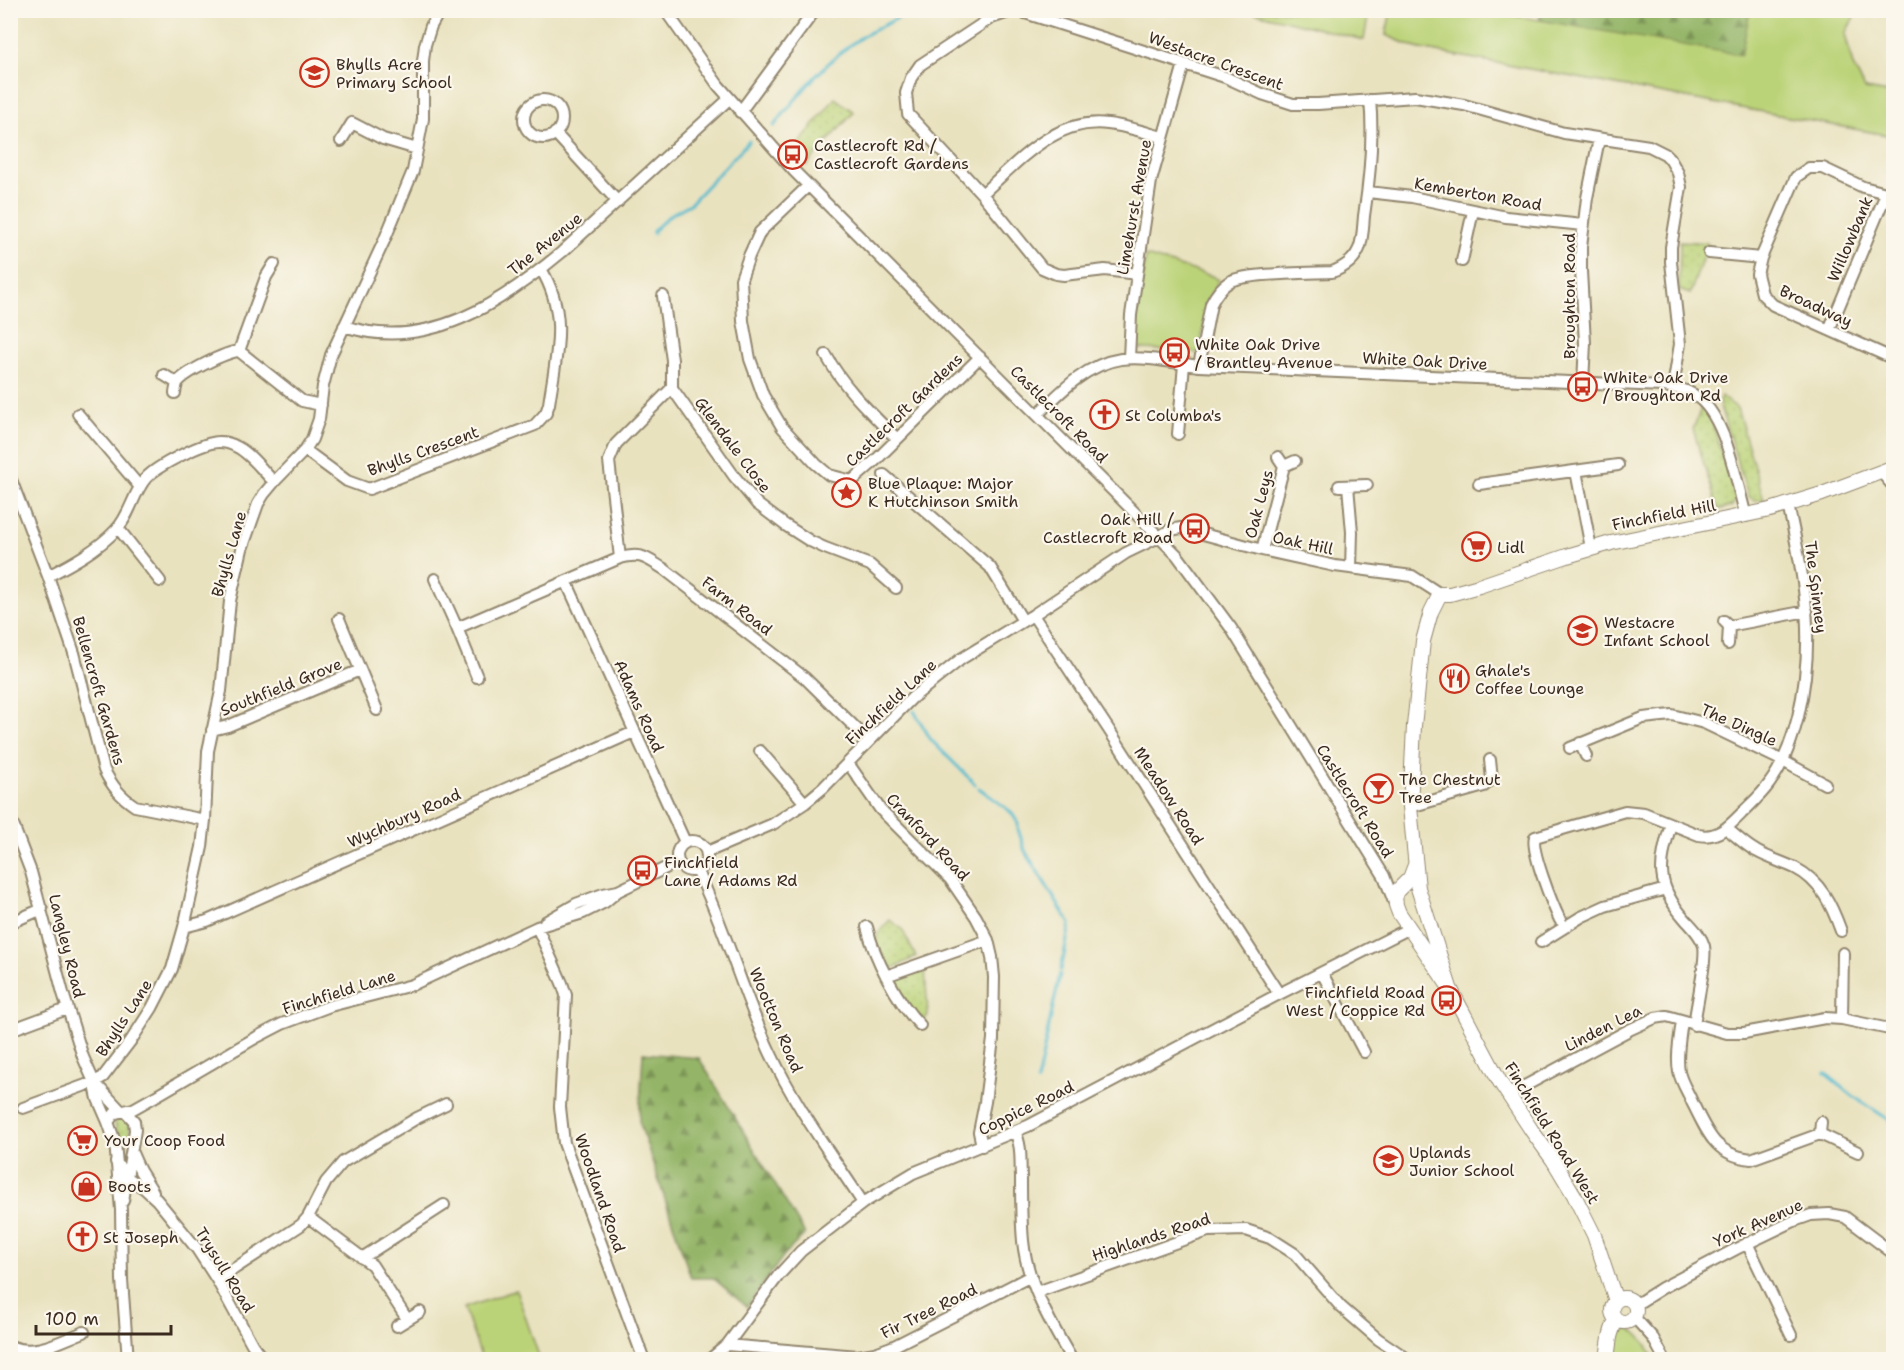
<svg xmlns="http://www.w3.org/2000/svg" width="1904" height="1370" font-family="'Shantell Sans',sans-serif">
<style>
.grass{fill:url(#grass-dots);stroke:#7b7e4b;stroke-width:1.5}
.forest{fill:url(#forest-firs);stroke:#687043;stroke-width:1.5}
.park{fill:#bbd378;stroke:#7b7e4b;stroke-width:1.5}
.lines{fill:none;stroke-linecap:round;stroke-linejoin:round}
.stream{stroke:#4fb9cd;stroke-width:3}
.minor-casing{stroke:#92866e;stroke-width:14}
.major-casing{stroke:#92866e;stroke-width:16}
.minor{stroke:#fff;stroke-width:10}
.major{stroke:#fff;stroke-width:14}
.labels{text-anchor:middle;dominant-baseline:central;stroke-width:4.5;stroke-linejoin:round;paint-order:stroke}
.street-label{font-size:16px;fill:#3b2a1e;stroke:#fbf7ec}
.poi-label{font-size:16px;fill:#3b2a1e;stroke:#fbf7ec;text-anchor:start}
</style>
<defs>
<pattern id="grass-dots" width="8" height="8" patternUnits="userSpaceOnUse" patternTransform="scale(1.5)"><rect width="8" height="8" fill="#bbd378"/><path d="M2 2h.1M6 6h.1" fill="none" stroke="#a2b567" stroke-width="1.8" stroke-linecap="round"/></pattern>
<pattern id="forest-firs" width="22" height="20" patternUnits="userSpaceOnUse" patternTransform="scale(1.5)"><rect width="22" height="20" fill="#94b568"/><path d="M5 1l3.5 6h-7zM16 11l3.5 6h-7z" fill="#7a9355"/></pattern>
</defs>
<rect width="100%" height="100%" fill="#fbf7ec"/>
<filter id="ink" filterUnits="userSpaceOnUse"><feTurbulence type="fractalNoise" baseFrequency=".0167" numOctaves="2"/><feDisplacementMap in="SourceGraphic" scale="12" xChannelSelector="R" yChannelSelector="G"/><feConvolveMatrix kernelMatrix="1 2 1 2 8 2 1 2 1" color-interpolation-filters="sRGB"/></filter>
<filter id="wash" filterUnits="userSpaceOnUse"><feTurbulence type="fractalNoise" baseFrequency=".008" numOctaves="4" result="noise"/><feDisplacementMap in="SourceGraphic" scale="24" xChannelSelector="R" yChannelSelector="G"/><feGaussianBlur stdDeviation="1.35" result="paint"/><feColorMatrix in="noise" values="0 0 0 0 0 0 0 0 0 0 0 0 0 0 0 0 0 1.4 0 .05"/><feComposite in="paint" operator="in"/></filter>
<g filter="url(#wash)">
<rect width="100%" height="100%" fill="#e9e2bf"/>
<path class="grass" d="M 835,98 L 854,112 L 807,165 L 795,149 Z
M 1680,241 L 1708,243 L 1690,294 L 1679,290 Z
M 1721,396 L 1737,408 L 1764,500 L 1754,500 L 1748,496 L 1719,403 Z
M 1702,406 L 1712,422 L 1736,499 L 1732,506 L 1718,510 L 1693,429 Z
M 890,920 L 902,929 L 916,957 L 893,968 L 887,966 C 874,941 868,942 890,920 Z
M 925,969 L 928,1015 L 924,1021 L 913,1012 L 894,982 L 897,976 Z
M 124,1116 L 129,1120 L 130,1135 L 126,1140 L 120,1137 L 115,1125 L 116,1120 Z"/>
<path class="forest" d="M 1541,10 L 1857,11 L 1845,34 L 1853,66 L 1865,89 L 1893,94 L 1893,136 L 1416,48 L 1386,35 L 1391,11 L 1492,11 L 1492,12 L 1539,21 Z
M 643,1053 L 699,1058 L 805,1234 L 784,1255 L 747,1307 L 713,1278 L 691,1278 L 639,1121 Z"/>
<path class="park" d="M 1248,11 L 1369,11 L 1364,40 Z
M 1391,11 L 1492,11 L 1492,12 L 1741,55 L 1750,11 L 1857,11 L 1845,34 L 1853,66 L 1865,89 L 1893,94 L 1893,136 L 1416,48 L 1386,35 Z
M 1146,256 L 1212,276 L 1219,280 L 1209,298 L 1199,353 L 1132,348 Z
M 516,1290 L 540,1359 L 482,1359 L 464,1308 Z
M 1627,1329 C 1641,1331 1648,1348 1654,1359 L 1610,1360 L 1616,1335 Z"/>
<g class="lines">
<path class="stream" d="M 774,126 C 800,93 827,59 863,36 C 879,27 897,19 914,10
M 653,233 L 653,231 L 670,215 L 690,204 L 749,141
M 914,711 L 931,740 L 975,784
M 979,788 L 1011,812 L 1018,823 L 1018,829 L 1025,851 L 1070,924 L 1061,970
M 1825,1073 L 1853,1096 L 1894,1123
M 1037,1082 L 1060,974"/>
</g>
</g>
<g filter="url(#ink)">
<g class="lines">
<defs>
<path id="minor" d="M 665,10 L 718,85 L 794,171 L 1177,555 L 1231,628 L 1384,876 L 1394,902
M524 119a19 19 0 1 1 38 0a19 19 0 1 1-38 0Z
M 740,112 L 815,10
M 555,133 L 618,202
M 341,141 L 352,123 L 383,139 L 417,149
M 808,186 L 760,232 L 749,256 L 741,279 L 743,321 L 750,359 L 763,395 L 782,427 L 816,464 L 829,475 L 852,481 L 877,459 L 980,357
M 1368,192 L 1412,197 L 1506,217 L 1583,225
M 982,194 C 1018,162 1055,117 1108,124 C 1126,126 1144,132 1162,137
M 1894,195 L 1863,187 L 1823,168 L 1809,168 L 1796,177 L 1761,258 L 1757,274 L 1762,294 L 1773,305 L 1894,359
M 1709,253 L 1761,258
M 1462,261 L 1473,211
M 1137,274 L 1105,270 L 1064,275 L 1056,274 L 1042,268 L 982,194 L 908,114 L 906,93 L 911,78 L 920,65 L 991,18 L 1012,11 L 1022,12 L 1225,77 L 1262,94 L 1293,104 L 1318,104 L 1415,97 L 1464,105 L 1564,133 L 1649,146 L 1665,154 L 1670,159 L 1678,173 L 1681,187 L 1671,247 L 1671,262 L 1680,344 L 1673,387
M 663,296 L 672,360 L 672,388 L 734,476 L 757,504 L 785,525 L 810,541 L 825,548 L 870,565 L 896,588
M 344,326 C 427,353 501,303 562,252 L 729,99
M 1829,330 L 1886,194
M 239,351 L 266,277 L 274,264
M 826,355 C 844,388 870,412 897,439
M 1129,358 L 1131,315 L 1151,181 L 1184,64
M 1199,366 L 1211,304 C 1215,296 1221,287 1229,282 C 1243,273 1311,273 1332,272 C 1343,268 1354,261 1359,249 C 1363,239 1363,226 1364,216 C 1370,177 1374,139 1370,100
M 164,375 L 177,383
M 1583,383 L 1585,343 L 1581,271 L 1581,247 L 1587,198 L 1599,139
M 175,393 C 175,391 177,384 177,383 C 185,372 226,352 239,351 L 302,401 L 321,405
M 78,414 L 140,487
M 1038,414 C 1061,391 1087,364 1121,359 C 1147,356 1174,363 1199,366 L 1663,386 C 1673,387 1685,389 1694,395 C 1726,413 1736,482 1746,516
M 1178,434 L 1184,364
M 305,450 L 347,481 L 369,489 L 535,425 L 546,413 L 549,404 C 556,355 569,315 541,269
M 1278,457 L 1284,466 L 1295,461
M 1576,471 L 1591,548
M 1881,472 L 1894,487
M 884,475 L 990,567 L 1023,621
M 10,477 L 48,576 L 74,653 L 104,770 C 112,786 120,796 135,806 L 205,820
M 1479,484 L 1618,465
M 1339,486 L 1367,485
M 1348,486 L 1352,532 L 1351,568
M 118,528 L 160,581
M 1262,550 L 1284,466
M 620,558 L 609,461 L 616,444 L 672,388
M 48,576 C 73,563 97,550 116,530 C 130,516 133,493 146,478 C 157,466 203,442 219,442 C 225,442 232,444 237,447 C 251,454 263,471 274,482
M 435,579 L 457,628 L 620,558 C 641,552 646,558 664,569 L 805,678 L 869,741
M 566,581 L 685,842
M 1033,615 L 1109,730 L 1279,994
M 339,619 L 377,710
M 1724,621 L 1729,626 L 1728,644
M 1729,626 L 1807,611
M 457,628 L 477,677
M 212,730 L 228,726 L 360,670
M 1580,743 L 1586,756
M 1570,748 L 1643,718 L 1672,715 L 1704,723 L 1783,761 L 1825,784
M 760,751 L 805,803
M 848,763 L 880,809 L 950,879 L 976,917 L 988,940 L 992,957 L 994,977 L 993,1039 L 985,1102 L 979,1132 L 982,1146
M 1410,807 L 1484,786 L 1492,779 L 1490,760
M 10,817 L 31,872 L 63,993 L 83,1057 L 94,1082 L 121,1111
M 1671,824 C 1659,865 1655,885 1685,919 C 1692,927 1701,935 1704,946 C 1707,959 1696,1008 1694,1025
M 1726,828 C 1736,836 1745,845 1756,851 C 1768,858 1782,862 1795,868 C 1821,881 1832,906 1841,931
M677 856a15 15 0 1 1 30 0a15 15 0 1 1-30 0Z
M 707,852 L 773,824 L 805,803 L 823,788 L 912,698 L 961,659 L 1033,615 L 1126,553 L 1159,537 L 1170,530 L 1181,528 L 1262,550 L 1335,566 L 1412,576 L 1440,594
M 697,870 C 726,929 742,993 770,1052 C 795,1106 831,1154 863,1203
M 1560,920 C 1553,906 1530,849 1535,837 L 1625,811 L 1644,813 L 1699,835 C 1719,839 1731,824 1744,811 C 1753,802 1762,794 1769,784 C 1784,764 1792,741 1798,717 C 1816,641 1805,579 1788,505
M 545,922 L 576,904 L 603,894 L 618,891 L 678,862
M 10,923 L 42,909
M 184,927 L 207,921 L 634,732
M 537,927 L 562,983 L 566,995 L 560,1107 L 564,1143 L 644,1360
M 867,927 C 874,958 898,1003 920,1025
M 1541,942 L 1581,917 L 1605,906 L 1666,889
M 1322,973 L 1364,1052
M 886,976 L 988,940
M 1842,1019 L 1843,953
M 1682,1021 C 1680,1037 1676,1056 1679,1072 C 1681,1082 1688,1092 1692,1102 C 1707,1131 1714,1155 1751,1159 L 1820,1134 L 1858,1152
M 13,1029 L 67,1009
M 95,1085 L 98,1099 L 108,1122
M 1508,1095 L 1629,1030 L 1655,1018 L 1667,1016 L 1727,1033 L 1744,1033 L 1825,1018 L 1842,1019 L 1894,1030
M 23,1108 L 94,1082 L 103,1077 L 132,1039 L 152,1008 L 172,969 L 184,927 L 202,847 L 205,820 L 208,751 L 221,691 L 230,601 L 242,549 L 258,504 L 264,494 L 274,482 L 305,450 L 312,439 L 319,419 L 323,386 L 331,355 L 384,241 L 413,171 L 423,119 L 423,61 L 425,45 L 431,26 L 440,10
M 1015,1132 C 1022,1145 1020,1161 1021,1177 C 1021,1198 1021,1220 1023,1241 C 1027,1283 1051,1324 1072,1360
M 1820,1134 L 1821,1122
M 132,1153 L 140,1171 L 153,1192
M 116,1162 L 128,1178 L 144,1188 L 157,1200 L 197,1249 L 217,1280 L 252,1344 L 263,1360
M 123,1201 L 135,1130 L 134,1121 L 125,1111
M 308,1217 L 372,1265 L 407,1319
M 1747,1243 L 1791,1335
M 362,1258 L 444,1205
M 217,1280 L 301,1225 L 308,1217 L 326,1182 L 343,1162 L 417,1118 L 446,1104
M 1037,1292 L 1208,1231 L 1246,1230 L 1270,1238 L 1295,1254 L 1341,1307 L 1378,1339 L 1409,1360
M 1635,1305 L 1662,1288 L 1736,1249 L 1794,1221 L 1811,1215 L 1829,1214 L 1845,1217 L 1894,1254
M 1634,1317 L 1653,1338 L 1665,1360
M 397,1326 L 420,1312
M 727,1345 L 858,1356 L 875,1353 L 894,1346 L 1031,1276
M 10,1346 C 35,1357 60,1341 84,1332
M 128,1360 L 122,1280 L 121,1210 L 115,1142 L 108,1122 L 115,1113 L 133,1109 L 156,1096 L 257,1037 L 282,1024 L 330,1006 L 412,985 L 537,927 L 583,913 L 605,902 L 618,891
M 709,1360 L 727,1345 L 778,1276 L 801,1251 L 863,1203 L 913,1173 L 1028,1126 L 1279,994 L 1410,928"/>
<path id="major" d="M 1415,865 L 1410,878 L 1397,891 L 1395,896 L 1396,905 L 1399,913 L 1450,988 L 1500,1082 L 1532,1131 L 1553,1160 L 1574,1195 L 1594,1235 L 1616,1301
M 1450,988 L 1418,888 L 1410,807 L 1414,726 L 1423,641 L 1431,612 L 1440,594 L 1450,594 L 1479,586 L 1567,556 L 1611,543 L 1770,510 L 1822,494 L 1894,467
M1612 1310a12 12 0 1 1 24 0a12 12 0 1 1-24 0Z
M 1607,1360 C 1609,1346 1609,1331 1617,1320"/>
</defs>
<use href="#minor" class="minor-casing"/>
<use href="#major" class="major-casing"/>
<use href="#minor" class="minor"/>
<use href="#major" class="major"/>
</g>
</g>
<defs>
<symbol id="school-ring" viewBox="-11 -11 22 22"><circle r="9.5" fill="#fbf7ec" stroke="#c8321e" stroke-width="1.5"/><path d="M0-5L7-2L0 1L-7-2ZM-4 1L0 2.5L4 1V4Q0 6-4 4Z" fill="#c8321e"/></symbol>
<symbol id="bus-ring" viewBox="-11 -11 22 22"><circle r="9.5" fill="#fbf7ec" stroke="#c8321e" stroke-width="1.5"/><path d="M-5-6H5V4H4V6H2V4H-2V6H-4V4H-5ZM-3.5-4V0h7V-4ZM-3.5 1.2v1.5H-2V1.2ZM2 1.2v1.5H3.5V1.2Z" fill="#c8321e"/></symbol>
<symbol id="church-ring" viewBox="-11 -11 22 22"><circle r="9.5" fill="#fbf7ec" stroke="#c8321e" stroke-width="1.5"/><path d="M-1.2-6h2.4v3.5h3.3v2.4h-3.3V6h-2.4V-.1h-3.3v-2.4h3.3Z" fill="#c8321e"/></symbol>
<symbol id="sight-ring" viewBox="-11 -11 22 22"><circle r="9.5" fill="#fbf7ec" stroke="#c8321e" stroke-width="1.5"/><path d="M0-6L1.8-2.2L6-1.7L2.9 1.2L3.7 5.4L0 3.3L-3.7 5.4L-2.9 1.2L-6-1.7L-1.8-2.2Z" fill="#c8321e"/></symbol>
<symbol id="supermarket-ring" viewBox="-11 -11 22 22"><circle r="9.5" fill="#fbf7ec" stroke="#c8321e" stroke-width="1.5"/><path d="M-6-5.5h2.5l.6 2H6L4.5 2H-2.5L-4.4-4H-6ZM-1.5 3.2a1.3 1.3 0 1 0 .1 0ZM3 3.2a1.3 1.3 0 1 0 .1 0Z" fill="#c8321e"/></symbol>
<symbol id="restaurant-ring" viewBox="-11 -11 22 22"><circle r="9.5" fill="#fbf7ec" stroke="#c8321e" stroke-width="1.5"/><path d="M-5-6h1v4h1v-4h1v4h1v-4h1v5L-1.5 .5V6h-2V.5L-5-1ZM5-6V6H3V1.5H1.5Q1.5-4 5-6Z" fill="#c8321e"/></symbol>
<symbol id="bar-ring" viewBox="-11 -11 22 22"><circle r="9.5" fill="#fbf7ec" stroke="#c8321e" stroke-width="1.5"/><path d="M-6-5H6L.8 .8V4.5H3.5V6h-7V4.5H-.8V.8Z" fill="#c8321e"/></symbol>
<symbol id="shop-ring" viewBox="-11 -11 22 22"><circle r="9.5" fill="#fbf7ec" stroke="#c8321e" stroke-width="1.5"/><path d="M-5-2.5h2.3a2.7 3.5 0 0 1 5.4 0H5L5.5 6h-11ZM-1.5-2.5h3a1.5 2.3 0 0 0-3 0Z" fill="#c8321e"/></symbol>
</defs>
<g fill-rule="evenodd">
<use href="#school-ring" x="298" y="56" width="33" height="33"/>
<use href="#bus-ring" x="776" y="138" width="33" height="33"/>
<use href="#bus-ring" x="1158" y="336" width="33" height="33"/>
<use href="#bus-ring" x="1566" y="370" width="33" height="33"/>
<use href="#church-ring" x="1088" y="398" width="33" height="33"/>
<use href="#sight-ring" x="830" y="476" width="33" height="33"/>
<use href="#bus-ring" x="1178" y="512" width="33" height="33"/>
<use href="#supermarket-ring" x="1460" y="530" width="33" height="33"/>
<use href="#school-ring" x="1566" y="614" width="33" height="33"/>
<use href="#restaurant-ring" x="1438" y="662" width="33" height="33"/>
<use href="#bar-ring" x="1362" y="772" width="33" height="33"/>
<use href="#bus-ring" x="626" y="854" width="33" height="33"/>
<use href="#bus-ring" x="1430" y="984" width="33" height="33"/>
<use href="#supermarket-ring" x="66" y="1124" width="33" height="33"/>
<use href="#school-ring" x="1372" y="1144" width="33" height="33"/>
<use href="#shop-ring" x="70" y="1170" width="33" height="33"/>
<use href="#church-ring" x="66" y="1220" width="33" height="33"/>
</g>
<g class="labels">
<g class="street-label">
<text transform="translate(1216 61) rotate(20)">Westacre Crescent</text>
<text transform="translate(1478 194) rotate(10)">Kemberton Road</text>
<text transform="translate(1134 207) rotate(-80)">Limehurst Avenue</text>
<text transform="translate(1850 239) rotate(-67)">Willowbank</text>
<text transform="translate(545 244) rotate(-39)">The Avenue</text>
<text transform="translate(1569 296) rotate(-90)">Broughton Road</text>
<text transform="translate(1816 306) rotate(25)">Broadway</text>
<text transform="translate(1425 361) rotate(3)">White Oak Drive</text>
<text transform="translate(904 410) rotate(-44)">Castlecroft Gardens</text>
<text transform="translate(1059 414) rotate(45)">Castlecroft Road</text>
<text transform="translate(733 445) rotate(53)">Glendale Close</text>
<text transform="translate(423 451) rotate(-20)">Bhylls Crescent</text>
<text transform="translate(1259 504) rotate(-75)">Oak Leys</text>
<text transform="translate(1664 515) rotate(-11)">Finchfield Hill</text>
<text transform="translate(1303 543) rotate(12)">Oak Hill</text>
<text transform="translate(229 554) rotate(-74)">Bhylls Lane</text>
<text transform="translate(1816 587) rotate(83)">The Spinney</text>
<text transform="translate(737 606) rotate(38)">Farm Road</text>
<text transform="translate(281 687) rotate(-22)">Southfield Grove</text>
<text transform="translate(99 691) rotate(74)">Bellencroft Gardens</text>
<text transform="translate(891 702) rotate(-43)">Finchfield Lane</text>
<text transform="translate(639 706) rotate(66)">Adams Road</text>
<text transform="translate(1739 725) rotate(24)">The Dingle</text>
<text transform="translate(1169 796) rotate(57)">Meadow Road</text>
<text transform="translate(1355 801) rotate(58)">Castlecroft Road</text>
<text transform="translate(404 818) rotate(-24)">Wychbury Road</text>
<text transform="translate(928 837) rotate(47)">Cranford Road</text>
<text transform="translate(67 946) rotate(76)">Langley Road</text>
<text transform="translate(339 992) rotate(-17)">Finchfield Lane</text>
<text transform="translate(124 1018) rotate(-57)">Bhylls Lane</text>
<text transform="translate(776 1020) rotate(67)">Wootton Road</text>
<text transform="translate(1603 1028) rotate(-27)">Linden Lea</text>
<text transform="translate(1026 1108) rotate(-26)">Coppice Road</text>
<text transform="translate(1552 1133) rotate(58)">Finchfield Road West</text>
<text transform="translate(600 1193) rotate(71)">Woodland Road</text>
<text transform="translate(1758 1223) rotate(-24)">York Avenue</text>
<text transform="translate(1151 1237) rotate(-18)">Highlands Road</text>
<text transform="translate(225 1270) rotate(58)">Trysull Road</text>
<text transform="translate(929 1311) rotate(-26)">Fir Tree Road</text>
</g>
<g class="poi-label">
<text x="336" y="64">Bhylls Acre<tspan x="336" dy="18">Primary School</tspan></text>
<text x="814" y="145">Castlecroft Rd /<tspan x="814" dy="18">Castlecroft Gardens</tspan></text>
<text x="1195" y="344">White Oak Drive<tspan x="1195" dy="18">/ Brantley Avenue</tspan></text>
<text x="1603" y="377">White Oak Drive<tspan x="1603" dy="18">/ Broughton Rd</tspan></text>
<text x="1125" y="415">St Columba's</text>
<text x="868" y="483">Blue Plaque: Major<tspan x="868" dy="18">K Hutchinson Smith</tspan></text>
<text x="1173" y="519" text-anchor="end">Oak Hill /<tspan x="1173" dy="18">Castlecroft Road</tspan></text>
<text x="1497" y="547">Lidl</text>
<text x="1604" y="622">Westacre<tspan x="1604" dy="18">Infant School</tspan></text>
<text x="1475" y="670">Ghale's<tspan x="1475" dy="18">Coffee Lounge</tspan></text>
<text x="1399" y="779">The Chestnut<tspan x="1399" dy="18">Tree</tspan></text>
<text x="664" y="862">Finchfield<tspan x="664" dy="18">Lane / Adams Rd</tspan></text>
<text x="1425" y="992" text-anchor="end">Finchfield Road<tspan x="1425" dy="18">West / Coppice Rd</tspan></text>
<text x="104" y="1140">Your Coop Food</text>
<text x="1409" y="1152">Uplands<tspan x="1409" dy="18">Junior School</tspan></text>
<text x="108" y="1186">Boots</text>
<text x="103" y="1237">St Joseph</text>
</g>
</g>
<rect width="1904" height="1370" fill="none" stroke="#fbf7ec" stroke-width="36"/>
<path d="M36 1325v9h135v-9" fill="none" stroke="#3b2a1e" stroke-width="3"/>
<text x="45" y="1325" font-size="18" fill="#3b2a1e" stroke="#fbf7ec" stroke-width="4.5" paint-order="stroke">100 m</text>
</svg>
